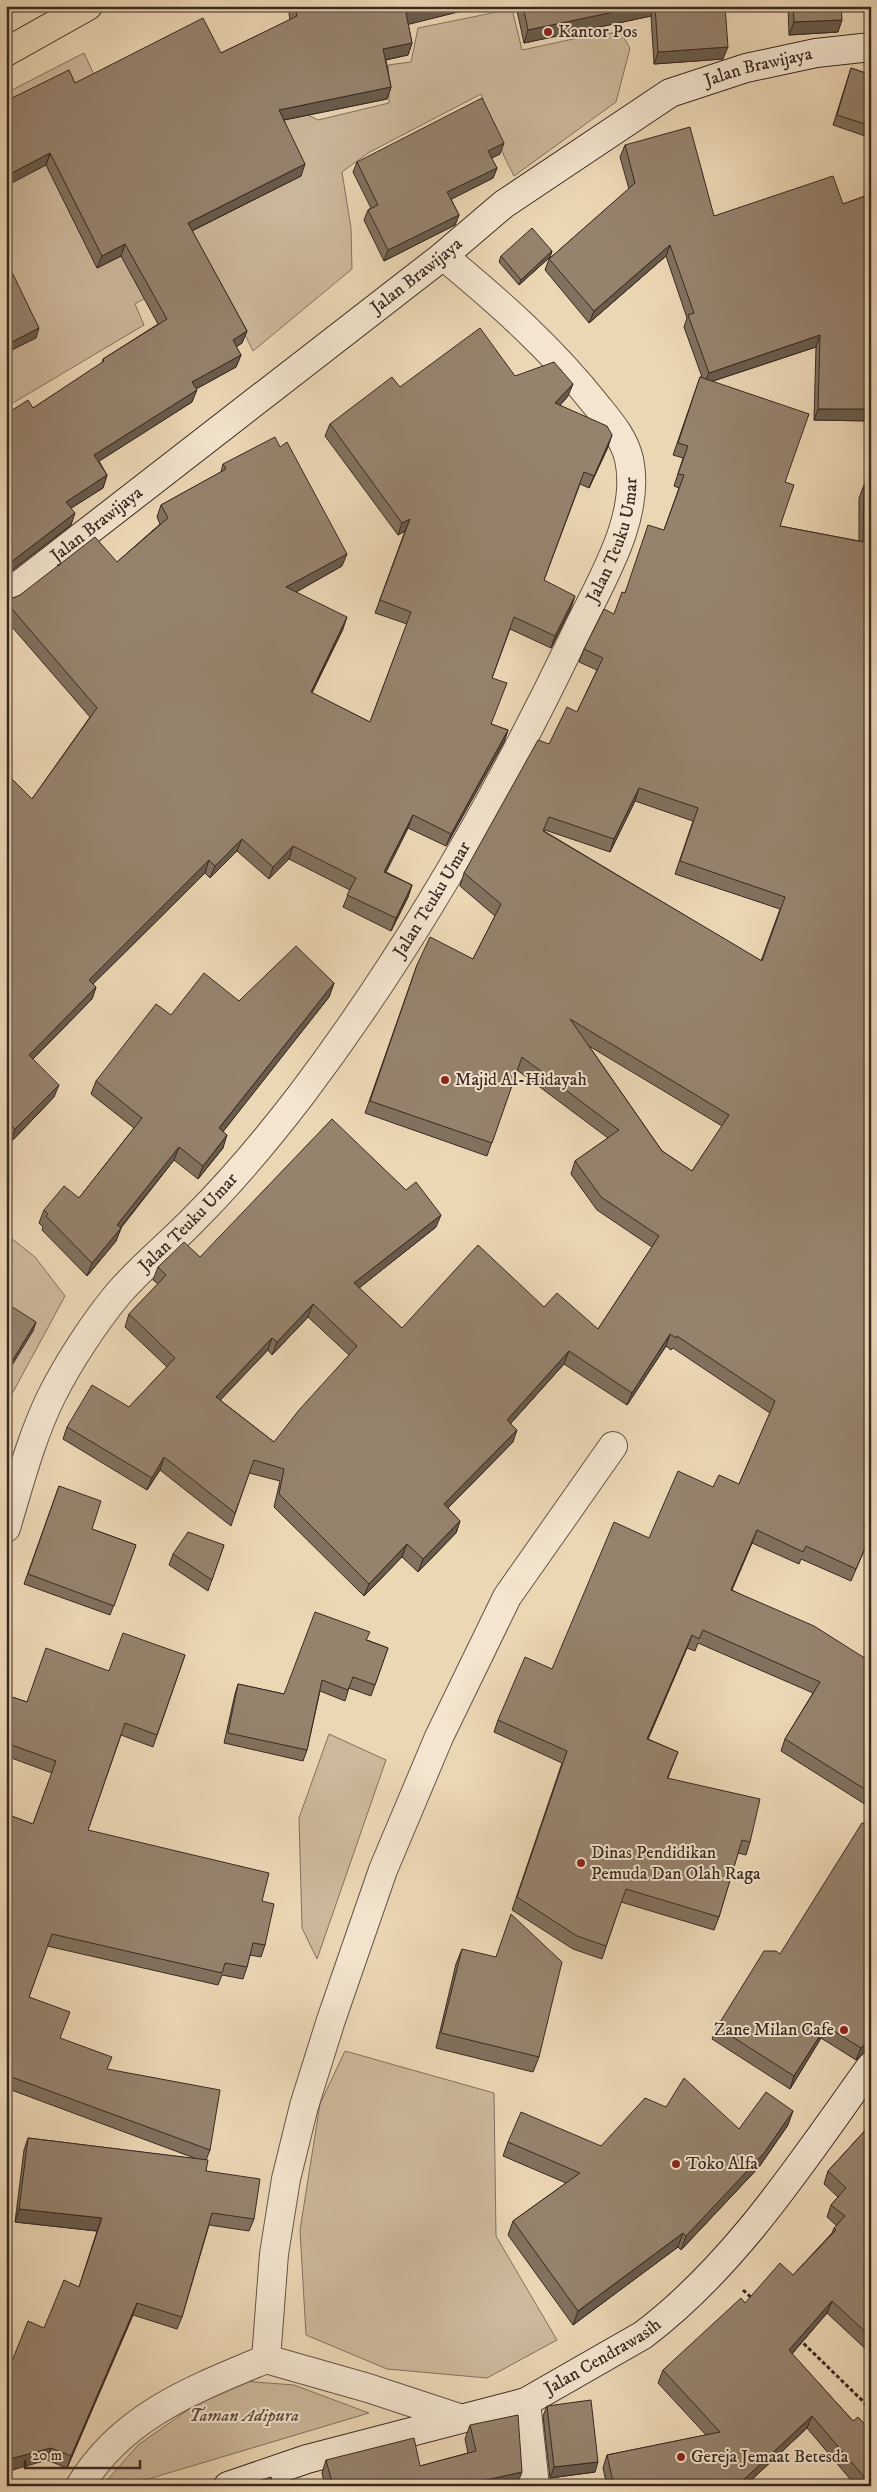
<svg xmlns="http://www.w3.org/2000/svg" width="877" height="2492" font-family="'IM FELL DW Pica',serif">
<style>
.green{fill:#cdb99c;stroke:#82715f}
.lines{fill:none;stroke-linecap:round;stroke-linejoin:round}
.minor-casing{stroke:#655447;stroke-width:30}
.tertiary-casing{stroke:#655447;stroke-width:30}
.secondary-casing{stroke:#382922;stroke-width:30}
.primary-casing{stroke:#382922;stroke-width:30}
.path{stroke:#382922;stroke-width:3;stroke-dasharray:4 2.5;stroke-linecap:butt}
.minor{stroke:#f3e5cf;stroke-width:28}
.tertiary{stroke:#f3e5cf;stroke-width:28}
.secondary{stroke:#f3e5cf;stroke-width:28}
.primary{stroke:#ecd7b5;stroke-width:28}
.wall{fill:#81715f;stroke:#382922;fill-rule:evenodd}
.shaded-wall{fill:#695c4d;stroke:#382922}
.building{fill:#96836e;stroke:#382922;fill-rule:evenodd}
.poi-dot{fill:#8f2418;stroke:#f3e5cf;stroke-width:2}
.labels{text-anchor:middle;dominant-baseline:central;stroke-width:4;stroke-linejoin:round;paint-order:stroke}
.poi-label{font-size:18px;fill:#382922;stroke:#f3e5cf;text-anchor:start}
.street-label{font-size:18px;fill:#382922;stroke:#f3e5cf}
.park-label{font-size:18px;font-style:italic;fill:#5d4d40;stroke:#f3e5cf}
</style>
<rect width="100%" height="100%" fill="#ecd7b5"/>
<filter id="stains"><feTurbulence type="fractalNoise" baseFrequency=".004" numOctaves="4"/><feColorMatrix values="0 0 0 0 .2 0 0 0 0 .09 0 0 0 0 .02 0 0 0 .5 -.17"/></filter>
<radialGradient id="worn" r=".72"><stop offset=".6" stop-color="#630" stop-opacity="0"/><stop offset="1" stop-color="#630" stop-opacity=".3"/></radialGradient>
<path class="green" d="M 512,9 L 522,50 L 601,33 L 621,33 L 630,48 L 616,102 L 514,176 L 504,156 L 481,94 L 368,153 L 342,172 L 351,228 L 352,269 L 253,351 L 208,261 L 135,304 L 144,325 L 6,407 L 6,93 L 84,53 L 126,144 L 290,106 L 318,120 L 389,103 L 388,65 L 411,62 L 418,28 Z
M 6,1234 L 35,1257 L 65,1296 L 6,1405 Z
M 329,1734 L 386,1760 L 317,1959 L 302,1928 L 299,1818 Z
M 345,2051 L 494,2093 L 496,2236 L 557,2340 L 487,2378 L 387,2369 L 306,2335 L 300,2230 L 320,2104 Z
M 242,2381 L 294,2385 L 369,2413 L 145,2480 L 124,2486 L 102,2486 L 138,2445 L 212,2393 Z"/>
<g class="lines">
<defs>
<path id="minor" d="M 266,2359 L 274,2254 L 286,2179 L 304,2106 L 331,2020 L 383,1870 L 439,1737 L 507,1597 L 613,1446
M 526,2402 L 535,2486
M 80,2486 C 122,2416 194,2389 266,2359 L 368,2388 L 459,2418"/>
<g id="tertiary">
<path id="s1" d="M 6,1528 C 19,1485 31,1438 51,1397 C 68,1363 94,1323 118,1294 C 142,1266 170,1244 195,1218 C 233,1180 268,1138 301,1095 C 409,952 496,800 573,639 C 598,585 642,519 629,459 C 624,438 610,422 597,406 C 552,349 499,302 443,256"/>
</g>
<g id="secondary">
<path id="s2" d="M 6,595 L 443,256 L 504,204 L 670,93 L 746,68 L 816,53 L 871,47"/>
<path id="s3" d="M 228,2486 L 307,2459 L 526,2402 L 643,2335 C 737,2264 803,2160 871,2066"/>
</g>
<path id="primary" d="M 6,52 L 88,6"/>
</defs>
<use href="#minor" class="minor-casing"/>
<use href="#tertiary" class="tertiary-casing"/>
<use href="#secondary" class="secondary-casing"/>
<use href="#primary" class="primary-casing"/>
<path class="path" d="M 743,2290 L 753,2299
M 799,2339 L 871,2409"/>
<use href="#minor" class="minor"/>
<use href="#tertiary" class="tertiary"/>
<use href="#secondary" class="secondary"/>
<use href="#primary" class="primary"/>
</g>
<path class="wall" d="M 288,6 L 482,6 L 408,24 L 412,43 L 408,55 L 386,60 L 391,87 L 387,99 L 284,120 L 301,176 L 192,231 L 247,331 L 242,343 L 236,347 L 241,355 L 236,367 L 196,389 L 192,402 L 99,461 L 107,475 L 103,488 L 71,508 L 71,525 L 6,575 L 6,414 L 33,408 L 102,363 L 103,359 L 158,324 L 121,256 L 97,268 L 46,165 L 75,83 L 221,53 L 290,20 Z
M 516,6 L 725,6 L 723,59 L 654,64 L 651,16 L 524,43 Z
M 788,6 L 841,6 L 838,32 L 789,35 Z
M 851,68 L 871,75 L 871,138 L 833,125 Z
M 625,145 L 714,216 L 843,204 L 871,194 L 871,421 L 814,420 L 816,347 L 713,381 L 785,482 L 780,526 L 859,541 L 859,498 L 864,485 L 871,485 L 871,1515 L 865,1529 L 871,1534 L 851,1581 L 801,1559 L 799,1564 L 752,1543 L 732,1590 L 871,1662 L 871,1808 L 781,1751 L 785,1739 L 813,1693 L 698,1643 L 695,1651 L 687,1648 L 648,1739 L 678,1752 L 668,1778 L 750,1842 L 746,1855 L 738,1853 L 719,1917 L 714,1930 L 621,1902 L 602,1959 L 573,1949 L 512,1910 L 562,1763 L 494,1732 L 498,1720 L 552,1669 L 649,1538 L 713,1487 L 739,1484 L 770,1413 L 673,1348 L 671,1350 L 666,1346 L 627,1405 L 564,1364 L 511,1423 L 513,1442 L 448,1508 L 460,1521 L 456,1533 L 418,1572 L 402,1557 L 364,1596 L 274,1507 L 280,1481 L 249,1473 L 231,1526 L 160,1470 L 147,1490 L 63,1439 L 67,1427 L 129,1407 L 167,1367 L 125,1327 L 129,1314 L 158,1284 L 153,1280 L 158,1267 L 200,1257 L 436,1227 L 359,1288 L 402,1328 L 544,1307 L 598,1329 L 652,1247 L 597,1210 L 571,1174 L 575,1161 L 608,1138 L 517,1070 L 487,1156 L 365,1113 L 417,965 L 473,959 L 495,916 L 460,886 L 464,873 L 549,744 L 577,712 L 597,670 L 579,662 L 584,649 L 614,614 L 625,592 L 664,530 L 679,488 L 674,486 L 683,458 L 673,455 L 700,377 L 702,377 L 684,327 L 687,318 L 666,256 L 589,323 L 545,270 L 549,259 L 629,189 L 620,157 ZM 635,801 L 693,821 L 675,874 L 780,909 L 761,961 L 544,831 L 545,830 L 610,852 ZM 589,1046 L 722,1126 L 692,1171 L 662,1151 ZM 308,1317 L 349,1355 L 274,1442 L 220,1400 L 268,1350 L 272,1355 Z
M 500,154 L 491,158 L 497,168 L 493,178 L 451,199 L 459,215 L 455,225 L 384,261 L 364,220 L 368,210 L 371,208 L 353,172 L 357,162 Z
M 552,251 L 550,257 L 519,285 L 499,262 L 501,256 Z
M 515,376 L 568,396 L 560,405 L 608,447 L 589,488 L 580,484 L 544,580 L 571,608 L 551,648 L 510,629 L 492,678 L 491,724 L 508,730 L 504,742 L 446,846 L 408,828 L 386,872 L 412,885 L 408,897 L 391,931 L 343,907 L 350,890 L 289,859 L 269,879 L 237,851 L 210,878 L 205,873 L 93,984 L 96,987 L 92,999 L 33,1059 L 54,1097 L 11,1142 L 6,1137 L 6,773 L 32,799 L 90,717 L 6,620 L 6,597 L 13,598 L 117,562 L 160,524 L 157,517 L 161,505 L 221,472 L 223,464 L 342,566 L 296,592 L 343,629 L 312,693 L 370,722 L 407,624 L 375,613 L 405,531 L 398,535 L 325,436 L 330,424 L 400,387 Z
M 334,983 L 329,997 L 223,1131 L 223,1148 L 198,1179 L 174,1160 L 121,1228 L 116,1241 L 87,1276 L 42,1230 L 43,1227 L 39,1223 L 44,1210 L 79,1198 L 134,1128 L 91,1094 L 96,1081 L 171,1015 L 239,1001 Z
M 59,1486 L 92,1529 L 136,1545 L 110,1615 L 24,1584 Z
M 224,1545 L 208,1591 L 169,1565 L 173,1554 Z
M 367,1640 L 388,1648 L 371,1696 L 349,1688 L 345,1701 L 320,1691 L 307,1750 L 303,1761 L 224,1743 L 235,1694 L 238,1684 L 284,1694 Z
M 185,1655 L 153,1747 L 121,1735 L 88,1830 L 262,1901 L 265,1945 L 261,1957 L 250,1955 L 247,1967 L 243,1979 L 222,1975 L 218,1985 L 47,1946 L 29,1997 L 60,2038 L 107,2069 L 210,2150 L 206,2160 L 206,2171 L 254,2219 L 249,2231 L 209,2225 L 182,2317 L 177,2329 L 133,2315 L 67,2468 L 47,2460 L 44,2328 L 79,2287 L 97,2231 L 15,2222 L 24,2150 L 28,2138 L 197,2159 L 6,2088 L 6,1814 L 33,1824 L 52,1773 L 6,1756 L 6,1695 L 27,1702 L 109,1671 Z
M 462,1949 L 539,2057 L 533,2072 L 436,2048 L 456,1964 Z
M 780,1954 L 865,2052 L 856,2060 L 821,2038 L 790,2089 L 712,2039 L 717,2027 Z
M 666,2107 L 739,2129 L 788,2125 L 759,2167 L 681,2250 L 678,2247 L 573,2325 L 508,2235 L 513,2221 L 566,2183 L 503,2156 L 508,2142 L 601,2146 Z
M 871,2124 L 871,2354 L 827,2313 L 792,2354 L 853,2421 L 871,2431 L 871,2486 L 856,2486 L 807,2428 L 745,2486 L 607,2486 L 603,2468 L 607,2455 L 706,2435 L 658,2383 L 663,2370 L 745,2303 L 793,2275 L 832,2233 L 834,2228 L 837,2226 L 827,2217 L 831,2205 L 838,2197 L 824,2184 L 828,2171 Z
M 547,2406 L 595,2472 L 550,2478 L 543,2416 Z
M 470,2425 L 517,2485 L 513,2486 L 325,2486 L 322,2473 L 326,2460 L 420,2466 L 468,2453 L 465,2439 Z"/>
<path class="shaded-wall" d="M 435,6 L 482,6 L 402,26 L 406,13 Z
M 642,6 L 654,6 L 651,16 L 524,43 L 528,30 Z
M 842,20 L 838,32 L 789,35 L 794,22 Z
M 412,43 L 408,55 L 379,61 L 383,49 Z
M 728,47 L 723,59 L 654,64 L 658,52 Z
M 391,87 L 387,99 L 274,122 L 279,110 Z
M 504,143 L 500,154 L 484,162 L 488,151 Z
M 50,153 L 46,165 L 6,186 L 6,176 Z
M 305,164 L 301,176 L 183,235 L 188,223 Z
M 497,168 L 493,178 L 444,203 L 447,192 Z
M 459,215 L 455,225 L 384,261 L 388,250 Z
M 125,244 L 121,256 L 97,268 L 102,256 Z
M 670,245 L 666,256 L 589,323 L 594,311 Z
M 552,251 L 550,257 L 519,285 L 521,280 Z
M 39,328 L 36,338 L 6,353 L 6,345 Z
M 247,331 L 242,343 L 228,352 L 233,340 Z
M 820,335 L 816,347 L 704,384 L 709,373 Z
M 241,355 L 236,367 L 187,394 L 192,382 Z
M 573,384 L 568,396 L 551,416 L 555,403 Z
M 197,390 L 192,402 L 90,467 L 94,455 Z
M 818,409 L 871,409 L 871,421 L 814,420 Z
M 612,435 L 608,447 L 589,488 L 594,476 Z
M 107,475 L 103,488 L 62,514 L 66,502 Z
M 75,513 L 71,525 L 6,575 L 6,566 Z
M 410,519 L 405,531 L 398,535 L 402,523 Z
M 347,554 L 342,566 L 282,600 L 286,587 Z
M 575,596 L 571,608 L 551,648 L 555,636 Z
M 347,617 L 343,629 L 306,704 L 311,692 Z
M 508,730 L 504,742 L 446,846 L 451,834 Z
M 639,788 L 635,801 L 610,852 L 614,839 Z
M 413,815 L 408,828 L 380,884 L 384,872 Z
M 242,839 L 237,851 L 210,878 L 215,866 Z
M 293,846 L 289,859 L 269,879 L 273,867 Z
M 209,860 L 205,873 L 85,992 L 89,980 Z
M 412,885 L 408,897 L 391,931 L 396,918 Z
M 334,983 L 329,997 L 215,1142 L 219,1128 Z
M 96,987 L 92,999 L 25,1067 L 29,1055 Z
M 59,1085 L 54,1097 L 11,1142 L 15,1129 Z
M 227,1135 L 223,1148 L 198,1179 L 203,1166 Z
M 179,1147 L 174,1160 L 112,1238 L 117,1225 Z
M 441,1215 L 436,1227 L 349,1296 L 354,1283 Z
M 121,1228 L 116,1241 L 87,1276 L 92,1263 Z
M 313,1304 L 308,1317 L 272,1355 L 277,1342 Z
M 36,1322 L 33,1331 L 6,1375 L 6,1371 Z
M 670,1334 L 666,1346 L 627,1405 L 632,1393 Z
M 272,1338 L 268,1350 L 212,1409 L 216,1397 Z
M 569,1351 L 564,1364 L 503,1432 L 507,1420 Z
M 517,1430 L 513,1442 L 439,1517 L 444,1504 Z
M 164,1457 L 160,1470 L 147,1490 L 152,1478 Z
M 460,1521 L 456,1533 L 418,1572 L 423,1559 Z
M 757,1530 L 752,1543 L 726,1602 L 731,1590 Z
M 407,1544 L 402,1557 L 364,1596 L 369,1584 Z
M 692,1635 L 687,1648 L 643,1751 L 647,1739 Z
M 826,2026 L 821,2038 L 790,2089 L 794,2076 Z
M 870,2039 L 871,2039 L 871,2051 L 865,2052 L 856,2060 L 861,2048 Z
M 793,2111 L 788,2125 L 759,2167 L 681,2250 L 686,2236 Z
M 19,2209 L 102,2218 L 97,2231 L 15,2222 Z
M 683,2233 L 678,2247 L 573,2325 L 578,2311 Z
M 832,2301 L 827,2313 L 784,2363 L 789,2350 Z
M 137,2303 L 133,2315 L 67,2468 L 71,2456 Z
M 812,2416 L 807,2428 L 745,2486 L 737,2486 Z
M 51,2448 L 47,2460 L 6,2472 L 6,2460 Z
M 598,2462 L 595,2472 L 550,2478 L 554,2467 Z
M 522,2472 L 517,2485 L 513,2486 L 462,2486 L 463,2485 Z"/>
<path class="building" d="M 295,6 L 435,6 L 406,13 L 412,43 L 383,49 L 391,87 L 279,110 L 305,164 L 188,223 L 247,331 L 233,340 L 241,355 L 192,382 L 197,390 L 94,455 L 107,475 L 66,502 L 75,513 L 6,566 L 6,414 L 28,400 L 33,408 L 104,361 L 103,359 L 167,319 L 125,244 L 102,256 L 50,153 L 6,176 L 6,101 L 69,70 L 75,83 L 203,18 L 221,53 L 297,16 Z
M 523,6 L 642,6 L 528,30 Z
M 655,6 L 725,6 L 728,47 L 658,52 Z
M 793,6 L 841,6 L 842,20 L 794,22 Z
M 851,68 L 871,75 L 871,126 L 837,115 Z
M 482,98 L 504,143 L 488,151 L 497,168 L 447,192 L 459,215 L 388,250 L 368,210 L 378,205 L 357,162 Z
M 690,127 L 714,216 L 833,176 L 843,204 L 871,194 L 871,409 L 818,409 L 820,335 L 709,373 L 688,315 L 694,313 L 670,245 L 594,311 L 549,259 L 635,183 L 625,145 Z
M 532,228 L 552,251 L 521,280 L 501,256 Z
M 6,260 L 39,328 L 6,345 Z
M 480,328 L 515,376 L 554,362 L 573,384 L 555,403 L 607,426 L 612,435 L 594,476 L 584,472 L 544,580 L 575,596 L 555,636 L 514,617 L 492,678 L 507,683 L 491,724 L 508,730 L 451,834 L 413,815 L 384,872 L 412,885 L 396,918 L 347,895 L 356,878 L 293,846 L 273,867 L 242,839 L 215,866 L 209,860 L 89,980 L 96,987 L 29,1055 L 59,1085 L 15,1129 L 8,1122 L 6,1123 L 6,773 L 32,799 L 97,708 L 6,602 L 6,597 L 13,598 L 20,595 L 95,537 L 117,562 L 168,518 L 161,505 L 226,469 L 223,464 L 275,437 L 280,447 L 287,442 L 347,554 L 286,587 L 347,617 L 311,692 L 370,722 L 411,612 L 380,600 L 410,519 L 402,523 L 330,424 L 392,377 L 400,387 Z
M 700,377 L 809,414 L 785,482 L 794,485 L 780,526 L 863,542 L 864,485 L 871,485 L 871,1513 L 864,1528 L 871,1531 L 871,1534 L 856,1569 L 806,1546 L 803,1552 L 757,1530 L 731,1590 L 814,1626 L 871,1662 L 871,1793 L 785,1739 L 820,1682 L 703,1630 L 699,1639 L 692,1635 L 647,1739 L 678,1752 L 667,1778 L 760,1799 L 750,1842 L 742,1840 L 719,1917 L 626,1889 L 606,1946 L 577,1936 L 517,1897 L 567,1751 L 498,1720 L 525,1657 L 552,1669 L 614,1522 L 649,1538 L 678,1471 L 713,1487 L 719,1475 L 739,1484 L 775,1401 L 677,1336 L 676,1338 L 670,1334 L 632,1393 L 569,1351 L 507,1420 L 517,1430 L 444,1504 L 460,1521 L 423,1559 L 407,1544 L 369,1584 L 279,1494 L 284,1469 L 254,1460 L 235,1513 L 164,1457 L 152,1478 L 67,1427 L 92,1385 L 129,1407 L 175,1358 L 129,1314 L 166,1275 L 158,1267 L 184,1242 L 200,1257 L 332,1119 L 406,1190 L 416,1182 L 441,1215 L 354,1283 L 402,1328 L 478,1245 L 544,1307 L 557,1293 L 598,1329 L 659,1236 L 601,1197 L 575,1161 L 619,1130 L 522,1057 L 492,1143 L 370,1101 L 417,965 L 430,937 L 473,959 L 501,904 L 464,873 L 538,740 L 549,744 L 567,707 L 577,712 L 603,658 L 584,649 L 604,609 L 614,614 L 622,592 L 625,593 L 648,525 L 664,530 L 684,475 L 678,474 L 688,446 L 678,443 ZM 639,788 L 698,808 L 680,861 L 785,897 L 762,961 L 543,831 L 549,817 L 614,839 ZM 570,1019 L 729,1115 L 692,1171 L 662,1151 ZM 313,1304 L 357,1346 L 299,1410 L 274,1442 L 216,1397 L 272,1338 L 277,1342 Z
M 296,946 L 334,983 L 219,1128 L 227,1135 L 203,1166 L 179,1147 L 117,1225 L 121,1228 L 92,1263 L 46,1216 L 48,1214 L 44,1210 L 64,1186 L 79,1198 L 142,1118 L 96,1081 L 156,1004 L 171,1015 L 204,973 L 239,1001 Z
M 6,1303 L 36,1322 L 6,1371 Z
M 59,1486 L 101,1501 L 92,1529 L 136,1545 L 114,1606 L 28,1574 Z
M 188,1532 L 224,1545 L 212,1580 L 173,1554 Z
M 315,1612 L 370,1632 L 366,1640 L 388,1648 L 375,1685 L 353,1677 L 348,1690 L 322,1680 L 307,1750 L 228,1733 L 238,1684 L 284,1694 Z
M 123,1633 L 185,1655 L 157,1735 L 125,1723 L 88,1830 L 269,1873 L 262,1901 L 274,1904 L 265,1945 L 253,1943 L 247,1967 L 225,1963 L 222,1973 L 52,1934 L 29,1997 L 70,2012 L 60,2038 L 112,2057 L 107,2069 L 220,2090 L 210,2150 L 6,2075 L 6,1814 L 33,1824 L 56,1761 L 6,1743 L 6,1695 L 27,1702 L 46,1648 L 109,1671 Z
M 862,1823 L 871,1825 L 871,2039 L 861,2048 L 826,2026 L 794,2076 L 717,2027 L 764,1951 L 776,1951 L 780,1954 Z
M 511,1914 L 562,1962 L 539,2057 L 441,2033 L 462,1949 L 496,1957 Z
M 684,2078 L 739,2129 L 766,2092 L 793,2111 L 764,2153 L 686,2236 L 683,2233 L 578,2311 L 513,2221 L 580,2173 L 508,2142 L 521,2112 L 601,2146 L 645,2098 L 666,2107 Z
M 871,2124 L 871,2337 L 832,2301 L 789,2350 L 853,2421 L 858,2417 L 871,2431 L 871,2485 L 812,2416 L 737,2486 L 614,2486 L 607,2455 L 720,2432 L 663,2370 L 741,2298 L 745,2303 L 780,2263 L 793,2275 L 836,2230 L 834,2228 L 845,2216 L 831,2205 L 846,2188 L 828,2171 Z
M 28,2138 L 208,2160 L 206,2171 L 260,2179 L 254,2219 L 212,2213 L 182,2317 L 137,2303 L 71,2456 L 51,2448 L 6,2460 L 6,2376 L 28,2321 L 44,2328 L 64,2280 L 79,2287 L 102,2218 L 19,2209 Z
M 591,2400 L 598,2462 L 554,2467 L 547,2406 Z
M 518,2415 L 522,2472 L 463,2485 L 463,2486 L 333,2486 L 326,2460 L 414,2438 L 420,2466 L 476,2451 L 470,2425 Z
M 271,2477 L 274,2486 L 243,2486 Z"/>
<g class="poi-dot">
<circle cx="548" cy="32" r="5"/>
<circle cx="445" cy="1080" r="5"/>
<circle cx="581" cy="1863" r="5"/>
<circle cx="844" cy="2030" r="5"/>
<circle cx="676" cy="2164" r="5"/>
<circle cx="681" cy="2457" r="5"/>
</g>
<g class="labels">
<g class="poi-label">
<text x="558" y="32">Kantor Pos</text>
<text x="455" y="1080">Majid Al-Hidayah</text>
<text x="591" y="1853">Dinas Pendidikan<tspan x="591" dy="21">Pemuda Dan Olah Raga</tspan></text>
<text x="834" y="2030" text-anchor="end">Zane Milan Cafe</text>
<text x="686" y="2164">Toko Alfa</text>
<text x="691" y="2457">Gereja Jemaat Betesda</text>
</g>
<g class="street-label">
<text stroke="none"><textPath href="#s2" startOffset="925">Jalan Brawijaya</textPath></text>
<text stroke="none"><textPath href="#s2" startOffset="520">Jalan Brawijaya</textPath></text>
<text stroke="none"><textPath href="#s2" startOffset="115">Jalan Brawijaya</textPath></text>
<text stroke="none"><textPath href="#s1" startOffset="1172">Jalan Teuku Umar</textPath></text>
<text stroke="none"><textPath href="#s1" startOffset="768">Jalan Teuku Umar</textPath></text>
<text stroke="none"><textPath href="#s1" startOffset="362">Jalan Teuku Umar</textPath></text>
<text stroke="none"><textPath href="#s3" startOffset="399">Jalan Cendrawasih</textPath></text>
</g>
<g class="park-label">
<text x="244" y="2416">Taman Adipura</text>
</g>
</g>
<rect width="877" height="2492" fill="none" stroke="#ecd7b5" stroke-width="25"/>
<rect x="8" y="8" width="862" height="2477" fill="none" stroke="#382922" stroke-width="2.5"/>
<rect x="12" y="12" width="852" height="2467" fill="none" stroke="#382922"/>
<path d="M25 2460v8h115v-8" fill="none" stroke="#382922" stroke-width="2.5"/>
<text x="32" y="2460" font-size="15" fill="#382922" stroke="#f3e5cf" stroke-width="4" paint-order="stroke">20 m</text>
<rect width="100%" height="100%" filter="url(#stains)"/>
<rect width="100%" height="100%" fill="url(#worn)"/>
</svg>
